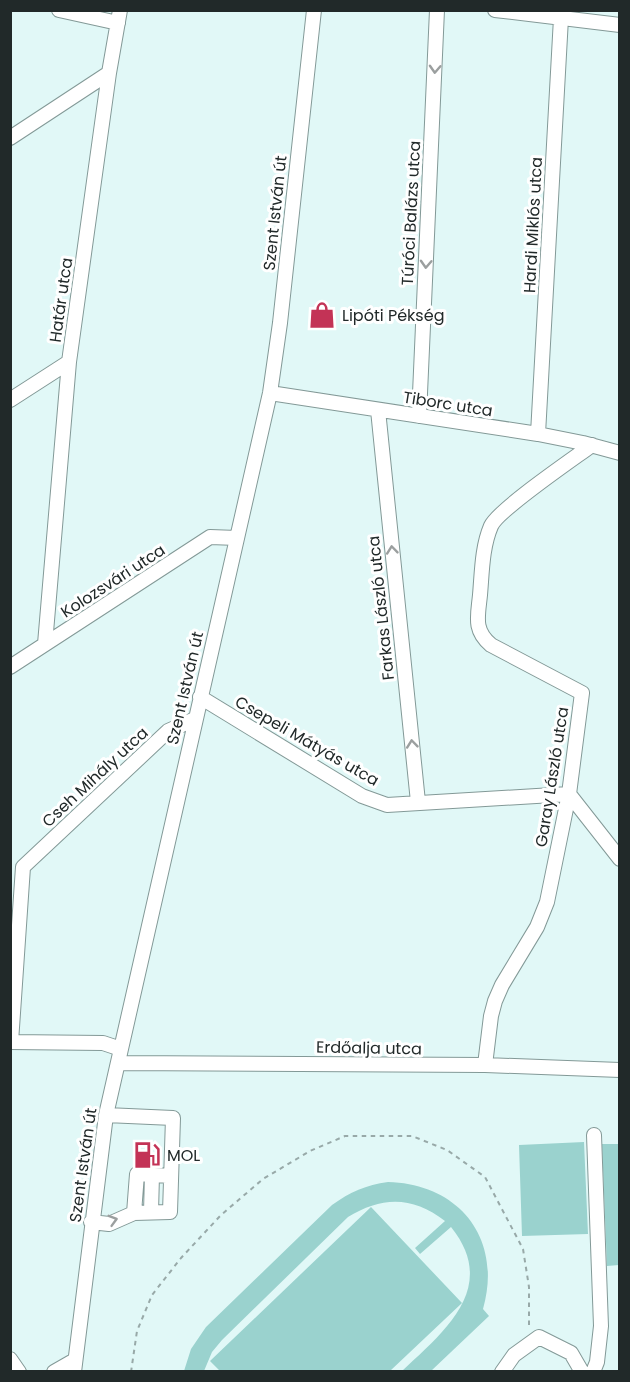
<svg xmlns="http://www.w3.org/2000/svg" width="630" height="1382" font-family="Poppins,sans-serif">
<style>
.green{fill:#9ad2ce}
.lines{fill:none;stroke-linecap:round;stroke-linejoin:round}
.minor-casing{stroke:#839997;stroke-width:16}
.path{stroke:#98a9a8;stroke-width:2;stroke-dasharray:4.5 4.5;stroke-linecap:butt}
.minor{stroke:#fff;stroke-width:14}
.oneway{stroke:#9b9f9f}
.labels{text-anchor:middle;dominant-baseline:central;stroke-width:6;stroke-linejoin:round;paint-order:stroke}
.street-label{font-size:16px;fill:#212929;stroke:#fff}
.poi-label{font-size:16px;fill:#212929;stroke:#fff;text-anchor:start}
</style>
<rect width="100%" height="100%" fill="#e1f8f7"/>
<path class="green" d="M 584,1142 L 588,1234 L 522,1236 L 519,1145 Z
M 602,1144 L 619,1144 L 619,1265 L 607,1266 Z
M 388,1182 C 460,1184 503,1239 483,1309 L 489,1316 L 431,1371 L 402,1371 C 443,1332 500,1288 451,1227 L 420,1254 L 415,1248 L 445,1221 C 413,1196 382,1196 348,1217 L 222,1340 L 212,1352 L 204,1371 L 184,1371 L 191,1349 L 206,1327 L 332,1205 C 350,1192 366,1185 388,1182 Z
M 371,1207 L 462,1303 L 390,1371 L 220,1371 L 210,1361 Z"/>
<g class="lines">
<defs>
<path id="minor" d="M 59,10 L 118,23
M 495,10 L 620,25
M 10,138 L 109,73
M 270,393 L 538,434 L 583,443 L 620,453
M 10,400 L 69,362
M 378,410 L 418,802
M 419,416 L 437,10
M 538,434 L 561,18
M 45,644 L 69,362 L 109,73 L 120,10
M 10,667 L 210,537 L 237,538
M 200,697 L 362,796 L 387,805 L 569,794
M 569,794 L 620,859
M 10,1042 L 103,1043 L 121,1049
M 11,1042 L 23,867 L 168,731 L 195,719
M 118,1063 L 485,1065 L 620,1070
M 485,1065 L 491,1016 L 495,1001 L 502,985 L 537,927 L 547,902 L 569,794 L 582,693 L 491,645 C 473,630 478,616 480,595 C 482,572 482,547 491,526 C 498,510 573,459 592,445
M 151,1212 L 152,1175
M 134,1213 L 137,1174 L 171,1176
M 91,1222 L 109,1224 L 134,1213 L 170,1212 L 173,1118 L 106,1115
M 10,1359 L 19,1372
M 54,1372 L 75,1360
M 74,1372 L 106,1115 L 270,393 L 280,323 L 314,10
M 502,1372 L 514,1355 L 539,1337 L 571,1353 L 582,1372
M 593,1372 L 597,1362 L 601,1326 L 594,1135"/>
</defs>
<use href="#minor" class="minor-casing"/>
<path class="path" d="M 131,1372 L 137,1331 L 152,1295 L 181,1258 L 221,1215 L 263,1179 L 310,1151 L 345,1136 L 412,1136 L 447,1150 L 485,1177 L 523,1249 L 529,1287 L 529,1327"/>
<use href="#minor" class="minor"/>
</g>
<defs><path id="oneway-chevron" d="M-2-3.5L2.5 0L-2 3.5" fill="none" stroke-width="1.6" stroke-linecap="round" stroke-linejoin="round" transform="scale(1.5)"/></defs>
<g class="oneway">
<use href="#oneway-chevron" transform="translate(435 69) rotate(93)"/>
<use href="#oneway-chevron" transform="translate(426 264) rotate(93)"/>
<use href="#oneway-chevron" transform="translate(392 550) rotate(-96)"/>
<use href="#oneway-chevron" transform="translate(412 744) rotate(-96)"/>
<use href="#oneway-chevron" transform="translate(113 1220) rotate(-16)"/>
</g>
<defs>
<symbol id="shop-bare" viewBox="-9 -9 18 18"><path d="M-5-2.5h2.3a2.7 3.5 0 0 1 5.4 0H5L5.5 6h-11ZM-1.5-2.5h3a1.5 2.3 0 0 0-3 0Z" fill="#c33356" stroke="#fff" stroke-width="2.5" paint-order="stroke"/></symbol>
<symbol id="fuel-bare" viewBox="-9 -9 18 18"><path d="M-5.5-6h7V0h2V4h1.3V-2.5L3-4.5l.8-.8L6-3V5H2.5V1h-1V6h-7ZM-4.2-4.7v3.2H.2V-4.7Z" fill="#c33356" stroke="#fff" stroke-width="2.5" paint-order="stroke"/></symbol>
</defs>
<g fill-rule="evenodd">
<use href="#shop-bare" x="303" y="296" width="38" height="38"/>
<use href="#fuel-bare" x="128" y="1136" width="38" height="38"/>
</g>
<g class="labels">
<g class="street-label">
<text transform="translate(275 213) rotate(-84)">Szent István út</text>
<text transform="translate(411 213) rotate(-87)">Túróci Balázs utca</text>
<text transform="translate(533 225) rotate(-87)">Hardi Miklós utca</text>
<text transform="translate(61 300) rotate(-82)">Határ utca</text>
<text transform="translate(448 404) rotate(9)">Tiborc utca</text>
<text transform="translate(113 581) rotate(-33)">Kolozsvári utca</text>
<text transform="translate(381 608) rotate(-96)">Farkas László utca</text>
<text transform="translate(185 688) rotate(-77)">Szent István út</text>
<text transform="translate(307 741) rotate(30)">Csepeli Mátyás utca</text>
<text transform="translate(95 777) rotate(-43)">Cseh Mihály utca</text>
<text transform="translate(552 777) rotate(-81)">Garay László utca</text>
<text transform="translate(369 1048) rotate(1)">Erdőalja utca</text>
<text transform="translate(83 1165) rotate(-82)">Szent István út</text>
</g>
<g class="poi-label">
<text x="342" y="315">Lipóti Pékség</text>
<text x="167" y="1155">MOL</text>
</g>
</g>
<rect width="630" height="1382" fill="none" stroke="#212929" stroke-width="24"/>
</svg>
